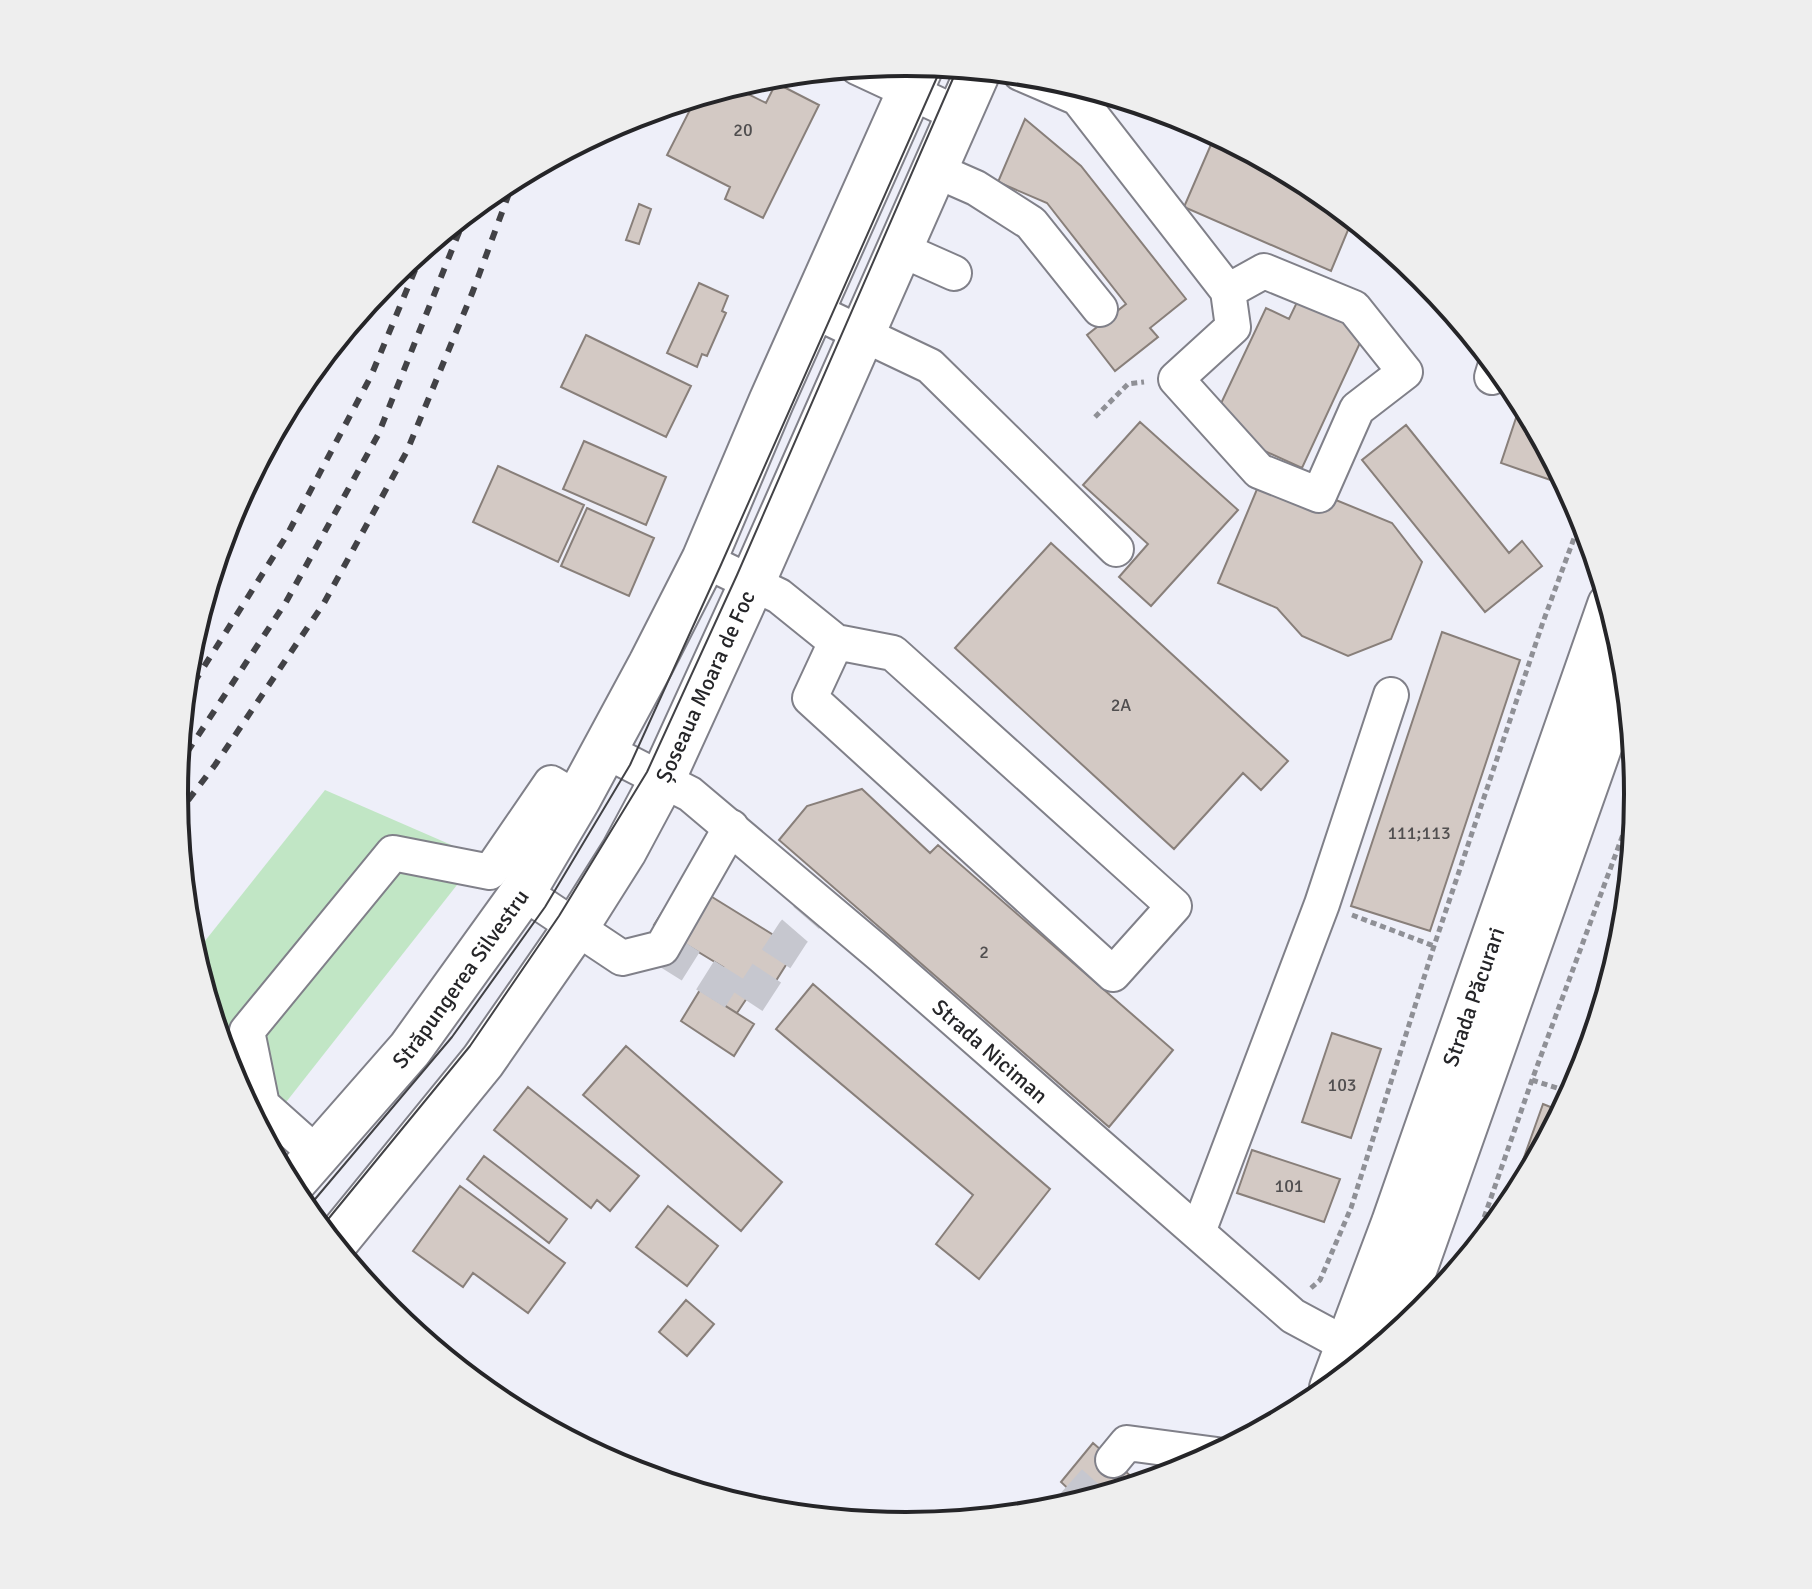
<svg xmlns="http://www.w3.org/2000/svg" width="1812" height="1589" font-family="Signika,sans-serif">
<style>
.green{fill:#c1e6c5}
.building{fill:#d3c9c4;stroke:#887f7a;stroke-width:2}
.lines{fill:none;stroke-linecap:round;stroke-linejoin:round}
.minor-tunnel{stroke:#c6c7cf;stroke-width:34;stroke-dasharray:34 17;stroke-linecap:butt}
.minor-casing{stroke:#808089;stroke-width:38}
.major-casing{stroke:#808089;stroke-width:48}
.path{stroke:#8f9096;stroke-width:5;stroke-dasharray:6 4;stroke-linecap:butt}
.minor{stroke:#fff;stroke-width:34}
.major{stroke:#fff;stroke-width:44}
.tram{stroke:#424246;stroke-width:2}
.rail{stroke:#424246;stroke-width:6;stroke-dasharray:10 10;stroke-linecap:butt}
.labels{text-anchor:middle;dominant-baseline:central;stroke-width:8;stroke-linejoin:round;paint-order:stroke}
.number-label{font-size:18px;fill:#504e4f}
.street-label{font-size:22px;fill:#252528;stroke:#fff}
.rim{fill:none;stroke:#252528;stroke-width:4}
</style>
<rect width="100%" height="100%" fill="#eeeff9"/>
<path class="green" d="M 325,790 L 479,857 L 261,1134 L 229,1074 L 193,956 Z"/>
<path class="building" d="M 776,83 L 819,105 L 763,218 L 725,199 L 730,187 L 667,155 L 697,96 L 732,86 L 766,103 Z
M 1025,119 L 1081,166 L 1186,299 L 1150,328 L 1158,337 L 1115,371 L 1087,335 L 1126,304 L 1047,203 L 998,182 Z
M 1216,133 L 1313,186 L 1353,218 L 1331,271 L 1184,207 Z
M 639,204 L 651,209 L 639,244 L 626,240 Z
M 699,283 L 728,296 L 722,311 L 726,313 L 707,356 L 702,354 L 697,367 L 667,353 Z
M 1299,298 L 1366,330 L 1302,468 L 1225,433 L 1216,414 L 1266,308 L 1289,319 Z
M 586,335 L 691,386 L 666,437 L 561,387 Z
M 1522,400 L 1568,486 L 1501,463 Z
M 1140,422 L 1238,510 L 1151,606 L 1119,577 L 1148,544 L 1083,485 Z
M 1406,425 L 1509,553 L 1522,541 L 1542,566 L 1485,612 L 1362,460 Z
M 584,441 L 666,477 L 646,525 L 563,489 Z
M 498,466 L 584,505 L 558,562 L 473,522 Z
M 1260,482 L 1331,498 L 1392,523 L 1422,562 L 1391,639 L 1348,656 L 1302,636 L 1277,608 L 1218,583 Z
M 587,508 L 654,538 L 629,596 L 561,566 Z
M 1051,543 L 1288,761 L 1261,790 L 1243,773 L 1174,849 L 955,648 Z
M 1442,632 L 1520,660 L 1430,931 L 1351,906 Z
M 862,789 L 930,853 L 938,845 L 1173,1050 L 1109,1127 L 779,840 L 807,806 Z
M 683,879 L 796,949 L 767,995 L 755,986 L 737,1013 L 705,993 L 723,967 L 654,925 Z
M 1624,937 L 1624,938 L 1588,1056 L 1582,1054 Z
M 813,984 L 1050,1189 L 979,1279 L 936,1244 L 973,1195 L 776,1029 Z
M 700,990 L 754,1024 L 734,1056 L 681,1021 Z
M 1332,1033 L 1381,1049 L 1351,1138 L 1302,1122 Z
M 626,1046 L 782,1182 L 741,1231 L 583,1095 Z
M 528,1087 L 639,1176 L 610,1211 L 597,1200 L 591,1208 L 494,1130 Z
M 1543,1104 L 1563,1112 L 1526,1181 L 1517,1177 Z
M 1252,1150 L 1340,1179 L 1324,1222 L 1237,1193 Z
M 484,1156 L 567,1219 L 549,1243 L 467,1179 Z
M 460,1186 L 565,1263 L 528,1313 L 473,1273 L 463,1287 L 413,1251 Z
M 668,1206 L 718,1246 L 687,1286 L 636,1247 Z
M 686,1300 L 714,1324 L 687,1356 L 659,1332 Z
M 1093,1443 L 1141,1485 L 1066,1508 L 1076,1496 L 1061,1482 Z"/>
<g class="lines">
<path class="minor-tunnel" d="M 662,948 L 748,1002 L 793,933 L 819,903
M 1072,1506 L 1113,1460"/>
<defs>
<g id="minor">
<path d="M 857,67 L 960,115"/>
<path d="M 1020,73 L 1078,98 L 1228,291 L 1233,327 L 1176,379 L 1259,471 L 1319,495 L 1357,409 L 1405,372 L 1354,308 L 1264,271 L 1228,291"/>
<path d="M 935,170 L 976,188 L 1031,223 L 1100,309"/>
<path d="M 900,249 L 954,273"/>
<path d="M 812,310 L 930,366 L 1116,549"/>
<path d="M 1492,377 L 1496,364"/>
<path d="M 704,560 L 779,596 L 836,642 L 893,653 L 1174,906 L 1113,974 L 810,698 L 836,642"/>
<path id="s1" d="M 604,750 L 690,794 L 882,956 L 1293,1316 L 1332,1337 L 1372,1350"/>
<path d="M 523,892 L 622,958 L 662,948 L 731,827"/>
<path d="M 318,1155 L 262,1105 L 247,1031 L 393,853 L 490,872 L 551,783 L 578,799"/>
<path d="M 1198,1232 L 1322,904 L 1391,695"/>
<path d="M 1113,1460 L 1127,1443 L 1217,1455"/>
</g>
<g id="major">
<path id="s2" d="M 289,1187 L 410,1049 L 523,892 L 578,799 L 651,664 L 704,560 L 771,402 L 922,64"/>
<path id="s3" d="M 333,1245 L 483,1061 L 576,927 L 624,851 L 662,780 L 752,583 L 979,69"/>
<path d="M 1389,1341 L 1626,671"/>
<path id="s4" d="M 1332,1388 L 1394,1223 L 1610,605"/>
</g>
</defs>
<use href="#minor" class="minor-casing"/>
<use href="#major" class="major-casing"/>
<path class="path" d="M 1095,417 L 1128,384 L 1144,382
M 1352,915 L 1434,946
M 1532,1080 L 1573,1093
M 1471,1255 L 1532,1080 L 1638,794
M 1311,1288 L 1320,1280 L 1351,1208 L 1434,946 L 1543,622 L 1583,514"/>
<use href="#minor" class="minor"/>
<use href="#major" class="major"/>
<path class="tram" d="M 305,1211 L 452,1037 L 545,907 L 630,765 L 720,567 L 942,66
M 320,1229 L 470,1046 L 559,916 L 647,772 L 737,575 L 958,67"/>
<path class="rail" d="M 183,700 L 287,535 L 371,376 L 425,246
M 176,769 L 286,602 L 378,435 L 467,212
M 176,816 L 215,765 L 324,603 L 407,451 L 473,291 L 515,177"/>
</g>
<g class="labels">
<g class="number-label">
<text x="743" y="130">20</text>
<text x="1121" y="705">2A</text>
<text x="1419" y="833">111;113</text>
<text x="984" y="952">2</text>
<text x="1342" y="1085">103</text>
<text x="1289" y="1186">101</text>
</g>
<g class="street-label">
<text stroke="none"><textPath href="#s3" startOffset="674">Șoseaua Moara de Foc</textPath></text>
<text stroke="none"><textPath href="#s2" startOffset="270">Străpungerea Silvestru</textPath></text>
<text stroke="none"><textPath href="#s4" startOffset="416">Strada Păcurari</textPath></text>
<text stroke="none"><textPath href="#s1" startOffset="492">Strada Niciman</textPath></text>
</g>
</g>
<path d="M0 0H1812V1589H0ZM188 794a718 718 0 1 1 1436 0a718 718 0 1 1-1436 0Z" fill="#eee" fill-rule="evenodd"/>
<path class="rim" d="M188 794a718 718 0 1 1 1436 0a718 718 0 1 1-1436 0Z"/>
</svg>
